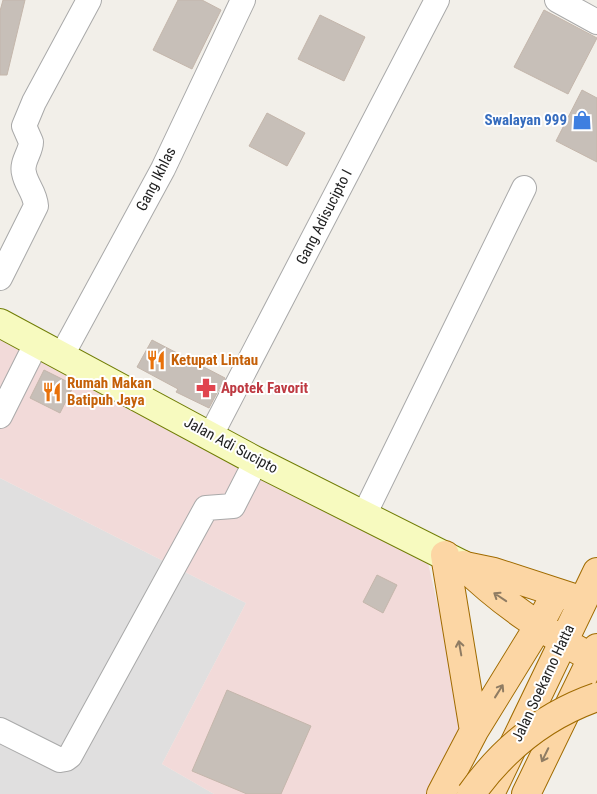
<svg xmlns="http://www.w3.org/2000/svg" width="597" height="794" font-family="'Roboto Condensed',sans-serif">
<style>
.residential{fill:#e0dfdf}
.commercial{fill:#f2dad9}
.building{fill:#c7bfb8;stroke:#c4b6ab}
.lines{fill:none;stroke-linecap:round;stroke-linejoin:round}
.street-casing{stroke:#a9a9a9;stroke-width:26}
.secondary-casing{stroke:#707d05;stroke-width:30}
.primary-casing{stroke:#a06b00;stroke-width:30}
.street{stroke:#fff;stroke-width:24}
.secondary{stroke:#f7fabf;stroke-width:28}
.primary{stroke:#fcd6a4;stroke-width:28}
.primary-bridge-casing{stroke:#a06b00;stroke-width:30;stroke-linecap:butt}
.primary-bridge{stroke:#fcd6a4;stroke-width:28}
.oneway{stroke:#8f7c63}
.labels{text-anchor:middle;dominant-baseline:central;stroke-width:4;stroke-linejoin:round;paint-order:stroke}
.shop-label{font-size:15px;font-weight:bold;fill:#366cbe;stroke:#fff;text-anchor:end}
.street-label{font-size:15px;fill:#222;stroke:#fff}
.food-label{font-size:15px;font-weight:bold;fill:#c56008;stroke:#fff;text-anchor:start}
.health-label{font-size:15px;font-weight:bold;fill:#be3a42;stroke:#fff;text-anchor:start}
</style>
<rect width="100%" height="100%" fill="#f2efe9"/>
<path class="residential" d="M 0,478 L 246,603 L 162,764 L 214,794 L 0,794 Z"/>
<path class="commercial" d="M 0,333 L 426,554 L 465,726 L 429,794 L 214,794 L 162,764 L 246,603 L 0,478 Z"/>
<path class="building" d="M 3,0 L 25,0 L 7,75 L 0,75 L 0,11 Z
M 178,0 L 202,0 L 221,10 L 192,69 L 153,50 Z
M 544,10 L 597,38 L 568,94 L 514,67 Z
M 320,15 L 365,37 L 344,81 L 298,59 Z
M 582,90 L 597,98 L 597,162 L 556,141 Z
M 267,113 L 305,133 L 287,166 L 249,146 Z
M 152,340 L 225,378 L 209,408 L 176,392 L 178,389 L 137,367 Z
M 44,370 L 74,385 L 60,413 L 30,398 Z
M 377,575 L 397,585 L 383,613 L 363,602 Z
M 227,690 L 311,726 L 281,794 L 247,794 L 192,771 Z"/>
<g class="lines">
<defs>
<path id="street" d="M 557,0 L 597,22
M 0,278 L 36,206 C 35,192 26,185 24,173 C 21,162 31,152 31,142 L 24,126 L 34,102 L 89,0
M 62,355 L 163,169 L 243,0
M 0,416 L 37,342
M 211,435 L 437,0
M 364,515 L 524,188
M 0,730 L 60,760 L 66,759 L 70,756 L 206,508 L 233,506 L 256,461"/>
<path id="secondary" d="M 0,323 L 256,461 L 463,565"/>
<path id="primary" d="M 445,555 L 474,731
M 463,565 C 502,604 549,634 597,661
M 465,566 L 494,572 L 574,598
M 441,794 L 474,731 L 538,627 L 556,593
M 490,794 L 597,572
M 526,794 L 597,648"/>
</defs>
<use href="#street" class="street-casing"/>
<use href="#secondary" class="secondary-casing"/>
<use href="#primary" class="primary-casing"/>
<use href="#street" class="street"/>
<use href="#secondary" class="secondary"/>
<use href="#primary" class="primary"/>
<defs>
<path id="primary-bridge" d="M 471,794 C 503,749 545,715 597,697"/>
</defs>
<use href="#primary-bridge" class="primary-bridge-casing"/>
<use href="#primary-bridge" class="primary-bridge"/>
</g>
<defs><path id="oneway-shaft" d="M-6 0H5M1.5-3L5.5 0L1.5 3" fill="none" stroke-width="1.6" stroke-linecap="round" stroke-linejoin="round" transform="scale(1.25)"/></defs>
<g class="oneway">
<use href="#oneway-shaft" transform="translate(500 597) rotate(-146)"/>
<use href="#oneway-shaft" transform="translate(460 648) rotate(-100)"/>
<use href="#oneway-shaft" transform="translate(499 691) rotate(-58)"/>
<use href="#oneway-shaft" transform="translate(545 755) rotate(116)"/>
</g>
<defs>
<symbol id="shop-bare" viewBox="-9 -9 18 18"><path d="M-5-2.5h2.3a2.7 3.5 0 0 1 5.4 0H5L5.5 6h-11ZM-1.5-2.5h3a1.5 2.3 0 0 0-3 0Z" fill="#3f7fe0" stroke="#fff" stroke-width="2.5" paint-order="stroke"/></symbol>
<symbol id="restaurant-bare" viewBox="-9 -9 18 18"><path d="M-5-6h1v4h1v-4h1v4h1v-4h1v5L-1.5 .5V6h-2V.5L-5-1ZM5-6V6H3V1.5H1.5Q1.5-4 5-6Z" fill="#e8710a" stroke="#fff" stroke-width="2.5" paint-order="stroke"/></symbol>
<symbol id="pharmacy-bare" viewBox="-9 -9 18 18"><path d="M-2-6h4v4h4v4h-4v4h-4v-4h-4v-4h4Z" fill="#e0444e" stroke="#fff" stroke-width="2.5" paint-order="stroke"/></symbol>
</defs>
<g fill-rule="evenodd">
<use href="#shop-bare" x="568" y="106" width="28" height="28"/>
<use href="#restaurant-bare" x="142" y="346" width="28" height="28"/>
<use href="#pharmacy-bare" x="192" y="374" width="28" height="28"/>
<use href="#restaurant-bare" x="38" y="378" width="28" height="28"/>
</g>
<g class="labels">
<g class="shop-label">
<text x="567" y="120">Swalayan 999</text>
</g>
<g class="street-label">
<text transform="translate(156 179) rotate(-63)">Gang Ikhlas</text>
<text transform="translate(324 217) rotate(-63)">Gang Adisucipto I</text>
<text transform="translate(231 445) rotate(28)">Jalan Adi Sucipto</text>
<text transform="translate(543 683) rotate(-65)">Jalan Soekarno Hatta</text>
</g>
<g class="food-label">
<text x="171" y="360">Ketupat Lintau</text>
<text x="67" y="383">Rumah Makan<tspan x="67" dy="17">Batipuh Jaya</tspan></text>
</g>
<g class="health-label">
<text x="221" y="388">Apotek Favorit</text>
</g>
</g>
</svg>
